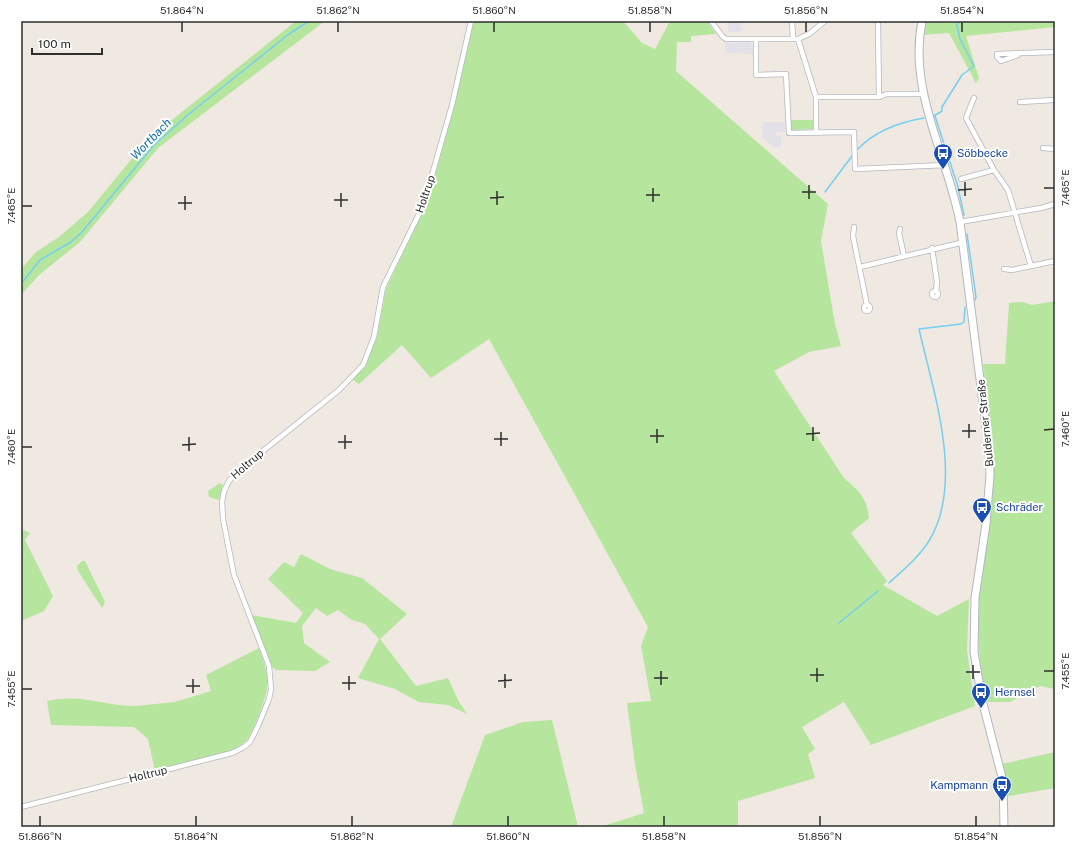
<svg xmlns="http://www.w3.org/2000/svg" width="1076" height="848" font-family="'Public Sans',sans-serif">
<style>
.industrial{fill:#e3e1e8}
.green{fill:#b6e59e}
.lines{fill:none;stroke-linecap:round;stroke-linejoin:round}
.stream{stroke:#75cff0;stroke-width:1.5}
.street-casing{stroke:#b4b7c1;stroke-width:6}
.secondary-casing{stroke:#b4b7c1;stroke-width:9}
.street{stroke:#fff;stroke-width:4.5}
.secondary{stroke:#fff;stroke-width:7}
.ticks{fill:none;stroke:#2e2e2e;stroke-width:1.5}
.labels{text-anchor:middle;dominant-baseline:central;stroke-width:4;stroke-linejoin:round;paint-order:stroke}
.transit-label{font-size:11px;fill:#164399;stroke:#fff;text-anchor:start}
.street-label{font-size:11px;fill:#2e2e2e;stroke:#fff}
.water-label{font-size:12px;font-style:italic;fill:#0d6fa3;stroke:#fff}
.neatline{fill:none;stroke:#2e2e2e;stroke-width:1.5}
.ticks-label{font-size:10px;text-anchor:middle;fill:#2e2e2e}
</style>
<rect width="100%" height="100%" fill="#efe9e1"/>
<path class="industrial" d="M 728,21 L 740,21 L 742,31 L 728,32 Z
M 750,42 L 753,46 L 754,54 L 726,53 L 725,43 Z
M 762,122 L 785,122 L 785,132 L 776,132 L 777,136 L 781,136 L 781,147 L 773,147 L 763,138 Z"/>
<path class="green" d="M 296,21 L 325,21 L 158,148 L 80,242 L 39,275 L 21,295 L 21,269 L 36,252 L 59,237 L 88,212 L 148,139 Z
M 474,21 L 623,21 L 642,43 L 655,49 L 670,21 L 707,21 L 716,34 L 691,36 L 691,42 L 677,42 L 676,71 L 828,204 L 821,241 L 835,324 L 841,346 L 809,352 L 774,371 L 844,478 C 859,491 867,498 869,518 L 851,533 L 887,581 L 883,585 L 937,616 L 969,599 L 967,650 L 975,706 L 871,745 L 844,702 L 802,727 L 815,749 L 808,754 L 815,778 L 738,801 L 738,827 L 600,827 L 644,813 L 635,764 L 627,703 L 651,701 L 641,646 L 648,627 L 489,339 L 431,378 L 402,345 L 359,384 L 353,380 L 364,366 L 377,337 L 386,289 L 421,215 L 431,190 L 454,106 Z
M 926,21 L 1055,21 L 1055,27 L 966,36 L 979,78 L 976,83 L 949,33 L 922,35 Z
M 791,120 L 813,120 L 814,129 L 791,130 Z
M 1055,301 L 1055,689 L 1040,686 L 1010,702 L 986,702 C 979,663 976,626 979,587 C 982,555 991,523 993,491 C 996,449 988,406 983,364 L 1005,364 L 1009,303 L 1023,302 L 1032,305 Z
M 220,483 L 223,485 L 219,500 L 209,497 L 208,491 Z
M 24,530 L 30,533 L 25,540 L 53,596 L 44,611 L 21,621 L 21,531 Z
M 301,554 L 330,569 L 362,578 L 407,614 L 380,639 L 416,686 L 448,678 L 458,700 L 467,714 L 448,705 L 419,702 L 395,689 L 358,678 L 379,639 L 365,624 L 352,620 L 338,610 L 327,616 L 316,608 L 302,626 L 304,643 L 330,662 L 315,671 L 276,670 L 272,667 L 251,615 L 296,623 L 303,613 L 268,579 L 284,562 L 294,567 Z
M 82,561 L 85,561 L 105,602 L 102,608 L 78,571 L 77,566 Z
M 259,648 C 269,676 271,683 260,712 C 256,722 253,732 247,740 C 232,757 178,765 155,771 L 148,739 L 134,727 L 51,725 L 47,701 C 81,693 104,706 136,706 L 175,702 L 211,691 L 206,675 Z
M 552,720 L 578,827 L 451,827 L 485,735 L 523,722 Z
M 1055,752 L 1055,788 L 1009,796 L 1007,795 L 1002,764 Z"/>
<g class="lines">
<path class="stream" d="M 934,116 L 942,111 L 942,107 L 962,75 L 974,66 L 960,39 L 957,25 L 960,21
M 935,116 L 958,187 L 964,215
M 858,149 C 875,131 900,122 924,118
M 825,192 L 852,156
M 967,234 L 976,297 L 975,300
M 21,284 L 40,260 L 71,242 L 82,232 L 154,145 L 189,114 L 289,34 L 309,21
M 889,583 C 903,570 919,557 929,541 C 965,482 933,391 919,329 L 961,324 L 964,322 L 965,307
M 839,623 L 878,591"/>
<defs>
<path id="street" d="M 711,21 L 723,37 L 726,39 L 798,39 L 809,34 L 825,21
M 792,21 L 793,39
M 878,24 L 879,97
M 756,39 L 756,75 L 786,74 L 789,133 L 854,132 L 855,169 L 946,165
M 798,39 L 816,97 L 879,97 L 887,94 L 924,94
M 1018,55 L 1001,61 L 997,57 L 997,54 L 1055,52
M 816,97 L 816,132
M 974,98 L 966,118 L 994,170 L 1008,190 L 1031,266
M 1020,102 L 1055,100
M 1043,148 L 1055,149
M 961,179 L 994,170
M 960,222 L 1041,208 L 1055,204
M 854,227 L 853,236 L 867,305
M 900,229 L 899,233 L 904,256
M 932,248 L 937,282 L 936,291
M 860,267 L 964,242
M 1004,269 L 1012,270 L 1055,261
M932 294a3 3 0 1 1 6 0a3 3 0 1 1-6 0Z
M864 308a3 3 0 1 1 6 0a3 3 0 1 1-6 0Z
M 21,807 L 232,753 L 244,747 L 250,742 L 258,726 L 269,699 L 271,689 L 269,666 L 234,575 L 223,519 L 222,502 L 224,491 L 229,481 L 238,471 L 339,390 L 363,365 L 374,337 L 383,287 L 419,214 L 428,189 L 452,105 L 471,21"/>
<path id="secondary" d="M 922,21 C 908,90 947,155 960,222 L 989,450 L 990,475 L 986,524 L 975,598 L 974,652 L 982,700 L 1003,781 L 1004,827"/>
</defs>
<use href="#street" class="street-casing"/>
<use href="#secondary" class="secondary-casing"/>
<use href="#street" class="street"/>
<use href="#secondary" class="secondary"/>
</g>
<path class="ticks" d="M 182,22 L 182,32M 338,22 L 338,32M 494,22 L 494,32M 650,22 L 650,32M 806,22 L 806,32M 962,22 L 962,32M 965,182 L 965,196M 809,185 L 809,199M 653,188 L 653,202M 1044,188 L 1054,188M 958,190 L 972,189M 497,191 L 497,205M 802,192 L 816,192M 341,193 L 341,207M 646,195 L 660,195M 185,196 L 185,210M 490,198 L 504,197M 334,200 L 348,200M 178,203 L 192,203M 22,206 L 32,206M 969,424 L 969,438M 813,427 L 813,441M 657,429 L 657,443M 1044,430 L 1054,429M 962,431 L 976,431M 501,432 L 501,446M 806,434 L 820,433M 345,435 L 345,449M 650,436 L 664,436M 189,437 L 189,451M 494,439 L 508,439M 338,442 L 352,442M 182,445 L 196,444M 22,447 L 32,447M 973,665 L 973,679M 817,668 L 817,682M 661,671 L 661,685M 1044,671 L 1054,671M 966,672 L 980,672M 505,674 L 505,688M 810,675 L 824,675M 349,676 L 349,690M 654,678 L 668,678M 193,679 L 193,693M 498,681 L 512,680M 342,683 L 356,683M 186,686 L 200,686M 22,689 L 32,689M 40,816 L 40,826M 196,816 L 196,826M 352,816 L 352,826M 508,816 L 508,826M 664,816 L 664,826M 820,816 L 820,826M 976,816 L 976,826"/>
<defs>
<symbol id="bus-pin" viewBox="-11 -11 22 30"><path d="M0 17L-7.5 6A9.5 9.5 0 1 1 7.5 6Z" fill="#1a4fb4" stroke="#fff"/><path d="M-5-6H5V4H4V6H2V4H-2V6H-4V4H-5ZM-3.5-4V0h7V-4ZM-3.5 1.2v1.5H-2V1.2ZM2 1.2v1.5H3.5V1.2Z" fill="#fff"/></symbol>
</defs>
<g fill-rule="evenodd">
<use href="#bus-pin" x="932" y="142" width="22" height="30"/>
<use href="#bus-pin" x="971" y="496" width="22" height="30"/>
<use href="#bus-pin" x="970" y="681" width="22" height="30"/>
<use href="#bus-pin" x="991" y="774" width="22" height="30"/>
</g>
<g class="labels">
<g class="transit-label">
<text x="957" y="153">Söbbecke</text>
<text x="996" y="507">Schräder</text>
<text x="995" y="692">Hernsel</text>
<text x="988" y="785" text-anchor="end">Kampmann</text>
</g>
<g class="street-label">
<text transform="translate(425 194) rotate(-71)">Holtrup</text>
<text transform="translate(985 423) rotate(-96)">Bulderner Straße</text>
<text transform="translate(247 464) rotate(-41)">Holtrup</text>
<text transform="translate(148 774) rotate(-14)">Holtrup</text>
</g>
<g class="water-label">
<text transform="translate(151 139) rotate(-46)">Wortbach</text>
</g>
</g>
<rect width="1076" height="848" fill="none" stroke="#ffffff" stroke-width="44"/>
<path d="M32 48v6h70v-6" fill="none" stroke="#2e2e2e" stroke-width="2"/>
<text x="38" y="48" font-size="12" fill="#2e2e2e" stroke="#ffffff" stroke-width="3" paint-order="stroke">100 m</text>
<rect x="22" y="22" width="1032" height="804" class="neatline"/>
<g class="ticks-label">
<text x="182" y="14">51.864°N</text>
<text x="338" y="14">51.862°N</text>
<text x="494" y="14">51.860°N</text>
<text x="650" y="14">51.858°N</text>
<text x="806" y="14">51.856°N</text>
<text x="962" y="14">51.854°N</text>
<text transform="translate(1065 188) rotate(-90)" y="4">7.465°E</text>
<text transform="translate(11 206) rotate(-90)" y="4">7.465°E</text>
<text transform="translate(1065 429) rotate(-90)" y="4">7.460°E</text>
<text transform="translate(11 447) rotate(-90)" y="4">7.460°E</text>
<text transform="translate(1065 671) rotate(-90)" y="4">7.455°E</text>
<text transform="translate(11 689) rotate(-90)" y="4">7.455°E</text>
<text x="40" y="840">51.866°N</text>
<text x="196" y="840">51.864°N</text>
<text x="352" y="840">51.862°N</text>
<text x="508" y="840">51.860°N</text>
<text x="664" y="840">51.858°N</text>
<text x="820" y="840">51.856°N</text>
<text x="976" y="840">51.854°N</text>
</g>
</svg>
